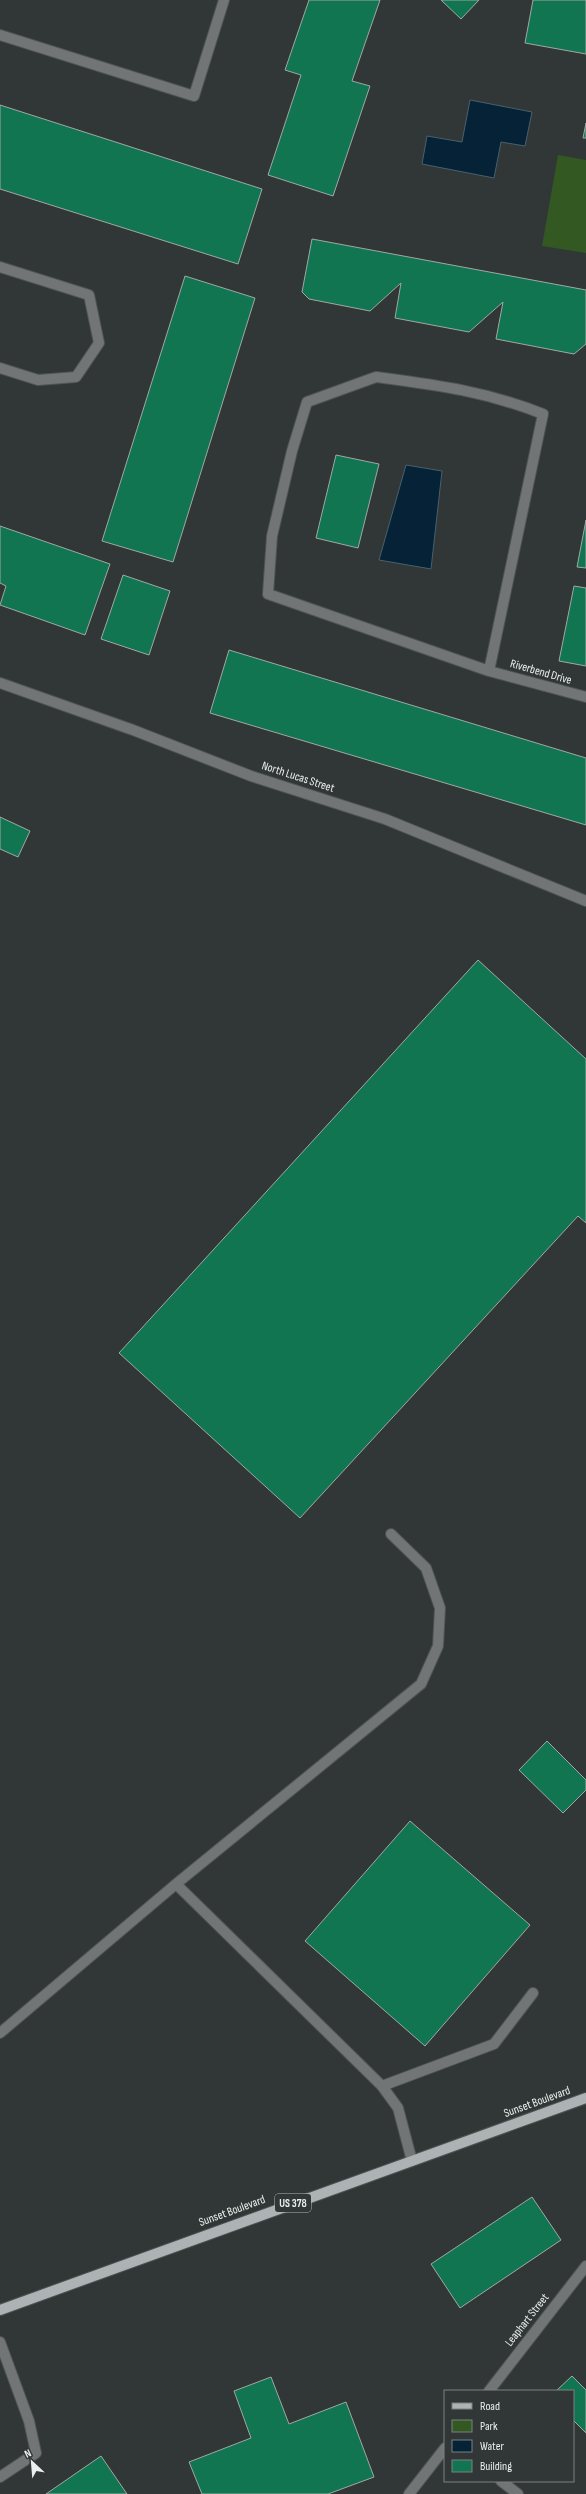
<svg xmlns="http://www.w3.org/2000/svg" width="586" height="2494" font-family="'Sofia Sans Condensed',sans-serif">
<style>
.green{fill:#335822}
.water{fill:#052236;stroke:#4a606d}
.building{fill:#127552;stroke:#a1a8a4}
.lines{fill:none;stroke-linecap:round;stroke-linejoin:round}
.lane-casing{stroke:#4f5453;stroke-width:12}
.street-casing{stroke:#4f5453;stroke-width:12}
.primary-casing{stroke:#4f5453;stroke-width:12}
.lane{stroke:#727576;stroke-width:10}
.street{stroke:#727576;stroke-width:10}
.primary{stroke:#adb3b5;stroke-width:10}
.labels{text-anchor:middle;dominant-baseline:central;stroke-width:3;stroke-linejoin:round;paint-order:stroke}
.shield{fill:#313736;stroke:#b2b8b7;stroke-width:1}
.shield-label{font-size:11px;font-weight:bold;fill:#eaefee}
.street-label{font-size:12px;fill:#eaefee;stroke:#313736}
</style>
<rect width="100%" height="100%" fill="#313736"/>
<path class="green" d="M 558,155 L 586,160 L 586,253 L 542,246 Z"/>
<path class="water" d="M 470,100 L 532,112 L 525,146 L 501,142 L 494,178 L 422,164 L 427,136 L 462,142 Z
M 406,465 L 442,471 L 431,569 L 379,560 Z"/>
<path class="building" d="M 309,0 L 380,0 L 352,81 L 370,86 L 333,196 L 268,175 L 301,75 L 285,70 Z
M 441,0 L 479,0 L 461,19 Z
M 533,0 L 586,0 L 586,54 L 525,43 Z
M 0,105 L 262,189 L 238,264 L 0,189 Z
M 586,123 L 586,138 L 583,138 Z
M 312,239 L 586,290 L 586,344 L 574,354 L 496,339 L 503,302 L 469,332 L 395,318 L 401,283 L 370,311 L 309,299 L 302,292 Z
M 185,276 L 255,298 L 173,562 L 102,541 Z
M 336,455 L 379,464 L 358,548 L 316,538 Z
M 586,520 L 586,568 L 577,567 Z
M 0,526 L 110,564 L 85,635 L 0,605 L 6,586 L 0,583 Z
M 123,575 L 170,591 L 149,655 L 101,639 Z
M 574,586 L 586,588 L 586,666 L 559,661 Z
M 229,650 L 586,758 L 586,825 L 210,713 Z
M 0,817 L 30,831 L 18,857 L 0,849 Z
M 478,960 L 586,1059 L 586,1223 L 578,1216 L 300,1518 L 119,1353 Z
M 547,1741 L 586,1780 L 586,1790 L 563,1813 L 519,1770 Z
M 410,1821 L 530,1925 L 425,2046 L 305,1941 Z
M 532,2197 L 561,2240 L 460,2308 L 431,2264 Z
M 572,2376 L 586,2390 L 586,2433 L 573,2420 L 573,2391 L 556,2391 Z
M 271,2377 L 289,2424 L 346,2402 L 374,2477 L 328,2494 L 202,2494 L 189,2462 L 251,2438 L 234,2391 Z
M 101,2456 L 127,2494 L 46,2494 Z"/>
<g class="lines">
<defs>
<path id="lane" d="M 0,35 L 194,96 L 224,0
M 0,267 L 89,295 L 99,343 L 76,377 L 38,380 L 0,368
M 176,1884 L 382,2086 L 398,2108 L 412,2161
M 0,2033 L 176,1884 L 421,1684 L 438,1646 L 440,1608 L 426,1568 L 391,1534
M 382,2086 L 494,2044 L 533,1993
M 0,2342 L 29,2421 L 36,2453 L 0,2477
M 501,2481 L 518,2494"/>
<path id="street" d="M 376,377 C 436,385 485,391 543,414 L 489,671 L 268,594 L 272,536 L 292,451 L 307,402 Z
M 489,671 L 586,697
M 0,683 L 133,730 L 251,776 L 385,819 L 586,901
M 489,2391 L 586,2266
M 409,2494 L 445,2448"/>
<path id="primary" d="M 0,2310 L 586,2098"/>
</defs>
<use href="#lane" class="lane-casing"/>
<use href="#street" class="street-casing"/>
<use href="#primary" class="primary-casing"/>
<use href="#lane" class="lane"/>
<use href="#street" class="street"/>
<use href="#primary" class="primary"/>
</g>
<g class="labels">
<rect class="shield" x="275" y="2194" width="36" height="18" rx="3"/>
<g class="shield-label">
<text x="293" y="2203">US 378</text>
</g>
<g class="street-label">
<text transform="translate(541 672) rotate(16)">Riverbend Drive</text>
<text transform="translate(298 777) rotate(18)">North Lucas Street</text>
<text transform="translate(537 2102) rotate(-20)">Sunset Boulevard</text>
<text transform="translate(232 2211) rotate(-20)">Sunset Boulevard</text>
<text transform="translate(527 2320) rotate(-52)">Leaphart Street</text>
</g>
</g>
<rect x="444" y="2390" width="130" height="92" fill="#313736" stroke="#7b8180"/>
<rect x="452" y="2403" width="20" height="6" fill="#adb3b5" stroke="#7b8180"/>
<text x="480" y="2410" font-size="12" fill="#eaefee">Road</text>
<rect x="452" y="2420" width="20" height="12" fill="#335822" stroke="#7b8180"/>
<text x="480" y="2430" font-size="12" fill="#eaefee">Park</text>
<rect x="452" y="2440" width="20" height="12" fill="#052236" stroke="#7b8180"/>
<text x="480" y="2450" font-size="12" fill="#eaefee">Water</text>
<rect x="452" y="2460" width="20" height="12" fill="#127552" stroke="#7b8180"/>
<text x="480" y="2470" font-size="12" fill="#eaefee">Building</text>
<g transform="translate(32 2462) rotate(334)" stroke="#313736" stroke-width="3" paint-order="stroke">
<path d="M0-3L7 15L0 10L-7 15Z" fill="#eaefee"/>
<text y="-6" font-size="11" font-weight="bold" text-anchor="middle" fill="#eaefee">N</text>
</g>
</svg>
